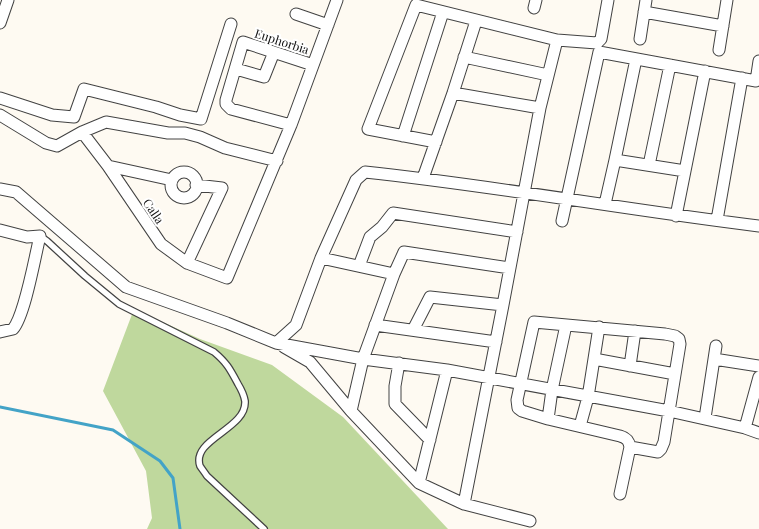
<svg xmlns="http://www.w3.org/2000/svg" width="759" height="529" font-family="'Playfair Display',serif">
<style>
.forest{fill:#bfd89d}
.lines{fill:none;stroke-linecap:round;stroke-linejoin:round}
.stream{stroke:#43a3c7;stroke-width:3}
.lane-casing{stroke:#424242;stroke-width:8}
.street-casing{stroke:#424242;stroke-width:13}
.lane{stroke:#fff;stroke-width:5.5}
.street{stroke:#fff;stroke-width:11}
.labels{text-anchor:middle;dominant-baseline:central;stroke-width:4;stroke-linejoin:round;paint-order:stroke}
.street-label{font-size:12px;fill:#0f0f0f;stroke:#fff}
</style>
<rect width="100%" height="100%" fill="#fefaf2"/>
<path class="forest" d="M 134,309 L 200,339 L 272,365 L 343,417 L 448,529 L 147,529 L 152,518 L 146,471 L 103,391 Z"/>
<g class="lines">
<path class="stream" d="M 0,407 L 113,430 L 160,461 L 173,478 L 180,529"/>
<defs>
<path id="lane" d="M 40,236 L 47,241 L 85,276 L 119,304 L 214,352 C 227,363 230,369 238,384 C 241,389 244,395 245,401 C 247,429 191,439 200,466 C 202,469 205,473 207,476 L 264,529"/>
<path id="street" d="M 534,8 L 536,0
M 644,12 L 723,26
M 296,14 L 328,25
M 0,23 L 8,0
M 640,39 L 646,0
M 557,40 L 597,43 L 601,39 L 608,0
M 719,50 L 727,0
M 464,57 L 548,75
M 236,69 L 264,77 L 274,52
M 453,93 L 540,108
M 0,98 L 52,115 L 74,117 L 84,89 L 156,107 L 180,115 L 201,119 L 231,24
M 0,115 L 46,143 L 57,146 L 82,132 L 106,122 L 168,133 L 185,133 L 200,137 L 225,148 L 277,161
M 291,125 L 231,109 L 226,104 L 226,100 L 243,42 L 313,65
M 82,132 L 108,166 L 161,244 L 187,263 L 227,278 L 291,125 L 337,0
M 403,136 L 443,12
M 436,142 L 368,129 L 416,5 L 557,40 L 540,108 L 503,305 L 464,504 L 419,483 L 351,411 L 363,359 L 394,274 L 404,252 L 510,268
M 615,160 L 685,171
M 649,165 L 670,65
M 108,166 L 172,180
M171 185a13 13 0 1 1 26 0a13 13 0 1 1-26 0Z
M 423,178 L 453,93 L 476,21
M 0,189 L 16,192 L 126,287 L 227,323 L 276,343 L 296,325 L 321,258 L 356,180 L 365,172 C 497,186 627,210 759,226
M 605,204 L 615,160 L 636,59
M 676,216 L 705,71
M 717,220 L 742,78
M 562,221 L 599,52 L 756,81 L 759,61
M 0,230 L 27,237 L 40,236 C 35,256 25,315 13,329 L 0,332
M 321,258 L 394,274
M 187,263 L 222,188 L 196,185
M 359,266 L 370,237 L 382,227 L 393,213 L 517,232
M 375,325 L 496,342
M 413,330 L 430,297 L 503,305
M 276,343 L 363,359 L 447,370 L 669,411 L 745,428 L 759,433
M 284,347 L 310,362 L 351,411
M 594,359 L 675,374
M 714,359 L 759,366
M 399,363 L 395,386 L 395,404 L 430,440
M 630,366 L 635,331
M 705,418 L 716,346
M 548,419 L 552,390 L 566,325
M 580,426 L 588,397 L 599,327
M 745,428 L 759,377
M 419,483 L 447,370
M 620,494 L 630,447 C 629,441 627,438 620,436 L 548,419 L 522,411 L 518,408 L 517,400 L 534,322 L 665,334 L 675,336 L 679,339 L 680,344 L 664,442 L 661,449 L 658,452 L 630,447
M 464,504 L 530,521"/>
</defs>
<use href="#lane" class="lane-casing"/>
<use href="#street" class="street-casing"/>
<use href="#lane" class="lane"/>
<use href="#street" class="street"/>
</g>
<g class="labels">
<g class="street-label">
<text transform="translate(282 41) rotate(18)">Euphorbia</text>
<text transform="translate(154 211) rotate(56)">Calla</text>
</g>
</g>
</svg>
